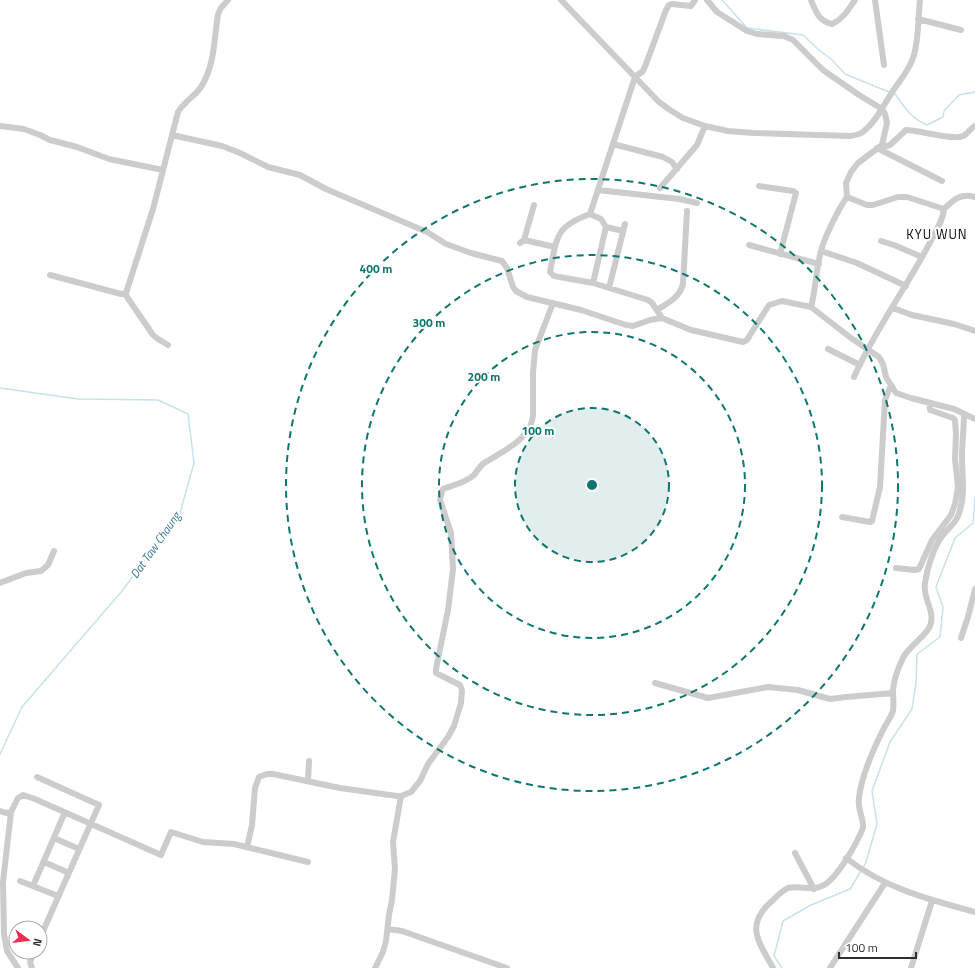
<svg xmlns="http://www.w3.org/2000/svg" width="975" height="968" font-family="'Titillium Web',sans-serif">
<style>
.lines{fill:none;stroke-linecap:round;stroke-linejoin:round}
.stream{stroke:#c8e2ec;stroke-width:1.5}
.street{stroke:#ccc;stroke-width:6}
.ring{fill:none;stroke:#0f766e;stroke-width:2;stroke-dasharray:7 5}
.labels{text-anchor:middle;dominant-baseline:central;stroke-width:4;stroke-linejoin:round;paint-order:stroke}
.water-label{font-size:12px;font-style:italic;fill:#3b7a92;stroke:#fff}
.quarter-label{font-size:13px;letter-spacing:1px;fill:#000;stroke:#fff}
.centre{fill:#0f766e;stroke:#fff;stroke-width:2}
.ring-label{font-size:12px;text-anchor:middle;font-weight:bold;fill:#0f766e;stroke:#fff;stroke-width:4;stroke-linejoin:round;paint-order:stroke}
</style>
<rect width="100%" height="100%" fill="#fff"/>
<g class="lines">
<path class="stream" d="M 722,0 L 747,28 L 803,35 L 819,50 L 831,59 L 845,74 L 889,92
M 893,93 L 895,94 C 904,107 912,119 927,125 L 943,117 L 944,111 L 959,95 L 975,92
M 0,388 L 78,399 L 158,400 L 188,414 L 194,463 L 180,513 L 122,591 L 22,707 L 0,754
M 863,868 L 866,862 L 877,824 L 872,791 L 890,742 L 912,709 L 916,683 L 917,654 L 940,637 L 943,607 L 936,587 L 955,538 L 973,523 L 975,498
M 782,968 L 774,956 L 783,921 L 811,905 L 850,889 L 861,871"/>
<path class="street" d="M 561,0 L 659,102 L 670,110 L 683,118 L 705,126 L 728,131 L 754,133 L 850,136 C 856,135 860,135 864,131 C 876,122 883,106 891,94 C 899,81 910,70 914,55 C 919,37 918,18 920,0
M 707,0 L 717,12 L 747,31 L 757,34 L 784,36 L 793,40 L 823,70 L 859,95 L 882,109 L 885,114 L 887,123 L 882,145 L 858,163 L 851,172 L 846,183 L 847,197 C 839,208 824,238 821,251 C 816,269 816,288 811,307 L 851,338 L 879,357 L 883,364 L 886,377 L 896,393 L 911,398 L 954,409 L 975,419
M 811,0 C 816,12 819,21 832,24 C 843,19 848,10 855,0
M 875,0 L 884,65
M 918,19 L 961,30
M 0,126 L 24,129 L 40,135 L 50,140 L 77,147 L 109,159 L 163,170
M 172,135 L 222,146 L 240,153 L 268,167 L 300,175 L 326,189 L 427,232 L 446,244 L 471,253 L 502,261 L 507,268 L 513,287 L 516,291 L 527,297 L 581,310 L 626,325 L 633,326 L 650,320 L 662,318 L 691,330 L 743,342 L 747,340 L 750,335 L 769,305 L 782,301 L 811,307
M 613,144 L 663,157 L 672,162 L 677,169
M 882,145 L 887,146 L 890,145 L 906,130 C 919,130 953,141 963,136 C 968,134 970,128 975,126
M 877,148 L 942,181
M 759,186 L 793,191 L 796,193 L 780,254
M 660,188 L 697,145 L 705,126
M 598,190 L 679,199 L 697,203
M 847,197 L 867,205 L 873,205 L 898,197 L 907,197 L 944,209 C 943,222 933,236 927,248 C 904,291 874,332 854,377
M 944,209 C 954,199 961,193 975,197
M 590,214 L 635,77 L 643,71 L 646,64 L 666,10 L 669,5 L 672,4 L 691,6 L 695,0
M 606,227 L 623,231
M 524,240 L 534,205
M 881,241 L 894,245 L 922,257
M 520,243 L 524,240 L 555,247
M 749,245 L 819,264
M 821,251 L 857,263 L 906,286
M 50,275 L 121,294 L 126,293 L 153,209 L 178,112 C 184,102 195,96 201,87 C 215,65 214,39 218,14 L 221,8 L 228,0
M 593,283 L 606,227 L 601,219 L 590,214 C 554,227 557,238 550,272 L 554,276 L 593,283 L 648,300 L 652,303 L 662,318
M 609,288 L 625,224
M 125,294 L 153,335 L 158,339 L 168,345
M 893,308 L 912,315 L 954,324 L 975,331
M 657,310 C 668,303 680,297 683,284 L 687,211
M 828,349 L 860,365
M 842,517 L 870,522 L 872,521 L 880,487 L 885,400 L 891,385
M 896,568 L 915,570 L 919,569 L 932,540 L 951,515 L 955,504 L 958,487 L 955,459 L 956,434 L 955,420 L 953,418 L 930,410 L 929,403
M 0,583 L 26,573 L 41,571 L 48,565 L 54,551
M 961,638 L 968,617 L 975,589
M 655,683 L 708,698 L 768,687 L 798,690 L 830,699 L 846,697 L 893,693
M 37,777 L 99,805 L 40,938
M 308,781 L 309,761
M 0,811 L 6,813 L 11,812 L 18,798 L 23,795 L 35,799 L 161,855 L 171,832 L 203,842 L 234,844 L 308,862
M 11,812 L 3,882 L 4,934 L 7,951 L 18,968
M 54,838 L 79,849
M 247,847 L 252,825 L 255,788 L 259,777 L 267,774 L 273,774 L 340,788 L 397,796 L 401,796 L 411,792 L 420,781 L 428,764 L 448,737 L 454,726 L 461,703 L 462,690 L 460,685 L 436,673 L 436,669 L 448,610 L 453,569 L 451,533 L 440,500 L 441,495 L 443,489 C 454,485 465,483 474,475 C 477,471 480,466 484,463 C 503,451 530,440 533,416 L 533,373 L 535,350 L 553,303
M 795,853 L 814,889
M 846,858 C 884,888 930,900 975,912
M 44,862 L 69,873
M 20,881 L 58,896
M 33,886 L 65,812
M 388,929 L 402,931 L 507,968
M 32,968 L 30,962 L 34,952
M 375,968 L 383,952 L 386,941 L 389,915 L 392,900 L 395,869 L 393,842 L 401,796
M 773,968 C 759,942 744,925 772,901 C 776,897 783,890 788,888 C 801,885 813,892 824,885 C 838,877 857,843 863,828 C 864,818 857,810 859,798 C 861,778 874,748 883,730 C 886,724 891,717 893,711 C 894,704 893,697 893,690 C 894,679 898,668 903,658 C 909,646 927,635 930,626 C 936,611 922,598 925,583 C 927,568 934,546 943,535 C 948,528 955,524 958,516 C 966,496 962,478 962,457 C 962,443 964,428 964,414
M 830,968 L 885,883
M 911,968 L 932,901"/>
</g>
<circle cx="592" cy="485" r="77" fill="#0f766e" fill-opacity=".12"/>
<g class="ring">
<circle cx="592" cy="485" r="77"/>
<circle cx="592" cy="485" r="153"/>
<circle cx="592" cy="485" r="230"/>
<circle cx="592" cy="485" r="306"/>
</g>
<g class="labels">
<g class="water-label">
<text transform="translate(155 545) rotate(-55)">Dat Taw Chaung</text>
</g>
<g class="quarter-label">
<text x="937" y="234">KYU WUN</text>
</g>
</g>
<circle cx="592" cy="485" r="6" class="centre"/>
<g class="ring-label">
<text x="376" y="273">400 m</text>
<text x="429" y="327">300 m</text>
<text x="484" y="381">200 m</text>
<text x="538" y="435">100 m</text>
</g>
<g transform="translate(28 940) rotate(105)"><circle r="19" fill="#ffffff" stroke="#acacac"/>
<path d="M0-3L7 15L0 10L-7 15Z" fill="#e82f52"/>
<text y="-6" font-size="11" font-weight="bold" text-anchor="middle" fill="#2f2f2f">N</text>
</g>
<path d="M839 952v6h77v-6" fill="none" stroke="#2f2f2f" stroke-width="2"/>
<text x="845" y="952" font-size="12" fill="#2f2f2f" stroke="#ffffff" stroke-width="3" paint-order="stroke">100 m</text>
</svg>
